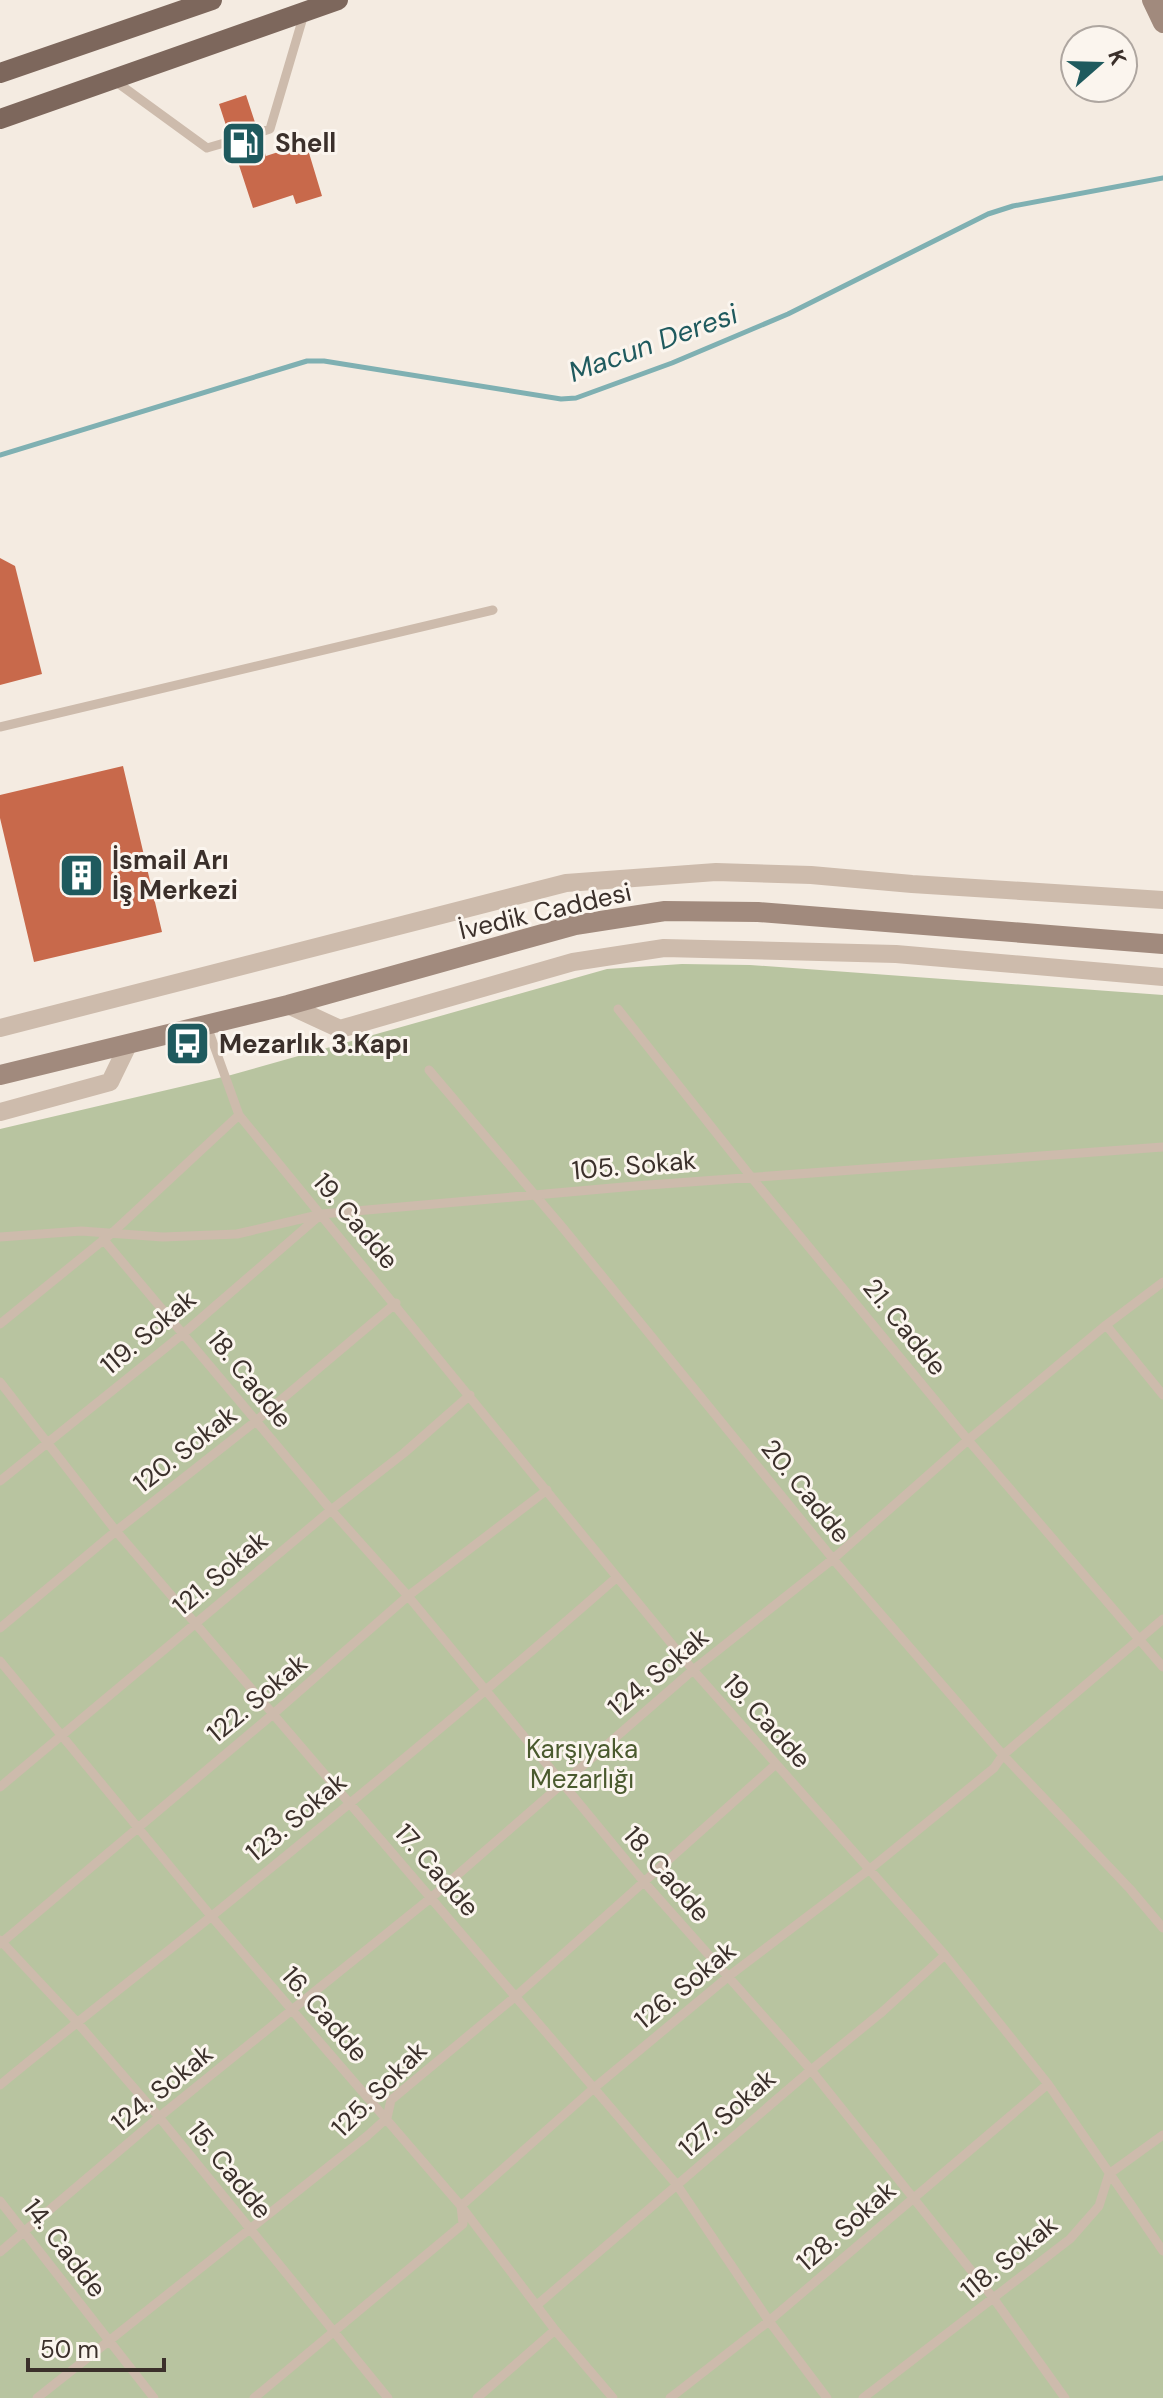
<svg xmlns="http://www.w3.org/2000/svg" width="1163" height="2398" font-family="'DM Sans',sans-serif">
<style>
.green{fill:#b8c4a0}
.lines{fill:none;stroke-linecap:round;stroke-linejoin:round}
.stream{stroke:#7fb0b2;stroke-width:5}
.building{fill:#c8694b}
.lane{stroke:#cdbbac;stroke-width:9}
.street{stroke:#cdbbac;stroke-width:18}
.secondary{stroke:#a18a7d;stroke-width:20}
.primary{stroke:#7d675c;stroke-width:20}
.labels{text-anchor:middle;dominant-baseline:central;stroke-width:6;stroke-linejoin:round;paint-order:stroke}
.poi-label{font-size:26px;font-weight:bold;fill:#3b302b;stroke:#fbf5ee;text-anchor:start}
.street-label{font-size:26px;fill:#3b302b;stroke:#fbf5ee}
.park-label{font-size:26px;fill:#4a5a2e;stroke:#fbf5ee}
.water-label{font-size:28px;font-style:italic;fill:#1f5a5e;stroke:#fbf5ee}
</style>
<rect width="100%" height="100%" fill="#f4ebe1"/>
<path class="green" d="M 682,964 L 750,965 L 1163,995 L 1163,2398 L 0,2398 L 0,1129 L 231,1075 L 607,969 Z"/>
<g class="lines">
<path class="stream" d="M 0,455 L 307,361 L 324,361 L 561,399 L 576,398 L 672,363 L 788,314 L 988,214 L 1013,206 L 1163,178"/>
</g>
<path class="building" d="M 246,95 L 266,156 L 306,143 L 322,196 L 296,204 L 293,195 L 253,208 L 219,104 Z
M 0,558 L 15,566 L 42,674 L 0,685 Z
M 123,766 L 162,932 L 34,962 L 0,818 L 0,795 Z"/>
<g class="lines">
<path class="lane" d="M 115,81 L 207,148 L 231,141
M 258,133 L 270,129 L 304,14
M 0,727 L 493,610
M 618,1009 L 752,1178 L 968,1440 L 1163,1667
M 207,1026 L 239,1115 L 693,1670 L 945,1955 L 1048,2084 L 1163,2251
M 429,1070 L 563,1228 L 833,1559 L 1003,1755 L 1130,1889 L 1163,1928
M 0,1237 L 81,1231 L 163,1237 L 237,1234 L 322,1214 L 635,1186 L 1163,1147
M 103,1239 L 331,1510 L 408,1596 L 644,1882 L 811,2070 L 994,2299 L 1065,2398
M 0,1324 L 112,1233 L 239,1115
M 1106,1325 L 1163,1395
M 0,1382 L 116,1531 L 677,2185 L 769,2321 L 827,2398
M 0,1481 L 184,1333 L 319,1216
M 0,1628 L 116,1531 L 256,1421 L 396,1303
M 0,1661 L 211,1916 L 461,2206 L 555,2330 L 613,2398
M 0,1787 L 331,1510 L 404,1453 L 470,1395
M 0,1940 L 76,2021 L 159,2117 L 388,2398
M 0,1944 L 272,1715 L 408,1596 L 547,1490
M 0,2085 C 70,2027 142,1972 213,1915 C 349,1805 485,1693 616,1578
M 0,2201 L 154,2398
M 0,2252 L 159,2117 L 432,1897 L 693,1670 L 833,1559 L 968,1440 L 1106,1325 L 1163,1282
M 537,2305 L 811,2070 L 882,2012 L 945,1955
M 37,2398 L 367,2136 L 387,2118 L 391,2100 L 516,1996 L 776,1764
M 254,2398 L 463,2224 L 461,2206 L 594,2088 L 729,1976 L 870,1869 L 994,1768 L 1003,1755 L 1163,1619
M 477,2398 L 555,2330
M 670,2398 L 769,2321 L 1048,2084
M 863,2398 L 1070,2239 L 1099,2206 L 1109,2174 L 1163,2135"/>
<path class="street" d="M 288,1005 L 340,1029 L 573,962 L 664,948 L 896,954 L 1163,977
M 0,1028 L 566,883 L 716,872 L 811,875 L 912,884 L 1163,900
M 0,1112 L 110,1082 L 128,1045"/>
<path class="secondary" d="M 1152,0 L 1163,23
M 0,1075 L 288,1005 L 575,925 L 665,911 L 758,912 L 1163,944"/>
<path class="primary" d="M 0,73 L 212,0
M 0,119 L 338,0"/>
</g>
<defs>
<symbol id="fuel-square" viewBox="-11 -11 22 22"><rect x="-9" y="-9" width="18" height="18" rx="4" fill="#1f5a5e" stroke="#fbf5ee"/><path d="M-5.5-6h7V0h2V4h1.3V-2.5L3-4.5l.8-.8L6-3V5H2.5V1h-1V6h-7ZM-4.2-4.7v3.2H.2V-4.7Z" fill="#fff"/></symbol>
<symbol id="building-square" viewBox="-11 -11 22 22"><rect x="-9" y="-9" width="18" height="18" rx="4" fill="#1f5a5e" stroke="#fbf5ee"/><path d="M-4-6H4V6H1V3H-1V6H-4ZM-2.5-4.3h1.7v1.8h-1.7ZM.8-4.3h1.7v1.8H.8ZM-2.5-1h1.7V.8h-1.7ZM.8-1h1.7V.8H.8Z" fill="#fff"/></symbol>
<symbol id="bus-square" viewBox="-11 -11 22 22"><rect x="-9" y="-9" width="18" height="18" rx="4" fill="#1f5a5e" stroke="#fbf5ee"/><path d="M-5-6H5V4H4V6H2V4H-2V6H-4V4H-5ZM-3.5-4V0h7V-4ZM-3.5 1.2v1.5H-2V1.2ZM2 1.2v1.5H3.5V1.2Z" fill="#fff"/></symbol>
</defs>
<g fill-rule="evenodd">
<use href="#fuel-square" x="218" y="118" width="51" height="51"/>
<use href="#building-square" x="56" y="850" width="51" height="51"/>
<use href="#bus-square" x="162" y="1018" width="51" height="51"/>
</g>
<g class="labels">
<g class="poi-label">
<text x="275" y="143">Shell</text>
<text x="112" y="860">İsmail Arı<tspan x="112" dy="30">İş Merkezi</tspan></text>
<text x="219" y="1044">Mezarlık 3.Kapı</text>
</g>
<g class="street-label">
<text transform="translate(545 911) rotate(-13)">İvedik Caddesi</text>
<text transform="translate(634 1165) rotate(-5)">105. Sokak</text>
<text transform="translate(356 1221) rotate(50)">19. Cadde</text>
<text transform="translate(905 1327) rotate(51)">21. Cadde</text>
<text transform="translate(148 1332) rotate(-40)">119. Sokak</text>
<text transform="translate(250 1379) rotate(51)">18. Cadde</text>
<text transform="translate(185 1449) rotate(-38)">120. Sokak</text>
<text transform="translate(806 1491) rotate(51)">20. Cadde</text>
<text transform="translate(220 1573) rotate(-40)">121. Sokak</text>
<text transform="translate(658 1672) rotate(-40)">124. Sokak</text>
<text transform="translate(257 1698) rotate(-40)">122. Sokak</text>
<text transform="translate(767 1721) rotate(48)">19. Cadde</text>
<text transform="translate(296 1817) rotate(-40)">123. Sokak</text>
<text transform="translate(437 1870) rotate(49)">17. Cadde</text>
<text transform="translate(667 1874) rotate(49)">18. Cadde</text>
<text transform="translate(685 1985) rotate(-39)">126. Sokak</text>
<text transform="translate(325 2014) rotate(49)">16. Cadde</text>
<text transform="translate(162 2088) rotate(-39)">124. Sokak</text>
<text transform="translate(379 2089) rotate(-45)">125. Sokak</text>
<text transform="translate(727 2113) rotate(-41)">127. Sokak</text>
<text transform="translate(230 2170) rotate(51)">15. Cadde</text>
<text transform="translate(846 2226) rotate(-41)">128. Sokak</text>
<text transform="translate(65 2248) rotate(52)">14. Cadde</text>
<text transform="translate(1009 2257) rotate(-39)">118. Sokak</text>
</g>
<g class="park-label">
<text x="582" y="1749">Karşıyaka<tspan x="582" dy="30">Mezarlığı</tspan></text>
</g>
<g class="water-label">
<text transform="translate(653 343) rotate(-20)">Macun Deresi</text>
</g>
</g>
<g transform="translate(1099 64) rotate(70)"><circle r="38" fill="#fbf5ee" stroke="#aea6a0" stroke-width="2"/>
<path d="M0-6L14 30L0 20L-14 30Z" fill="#1f5a5e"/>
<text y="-12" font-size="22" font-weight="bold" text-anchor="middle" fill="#3b302b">K</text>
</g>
<path d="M28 2358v12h136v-12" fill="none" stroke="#3b302b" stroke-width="4"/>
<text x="40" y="2358" font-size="24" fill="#3b302b" stroke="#fbf5ee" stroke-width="6" paint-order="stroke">50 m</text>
</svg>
